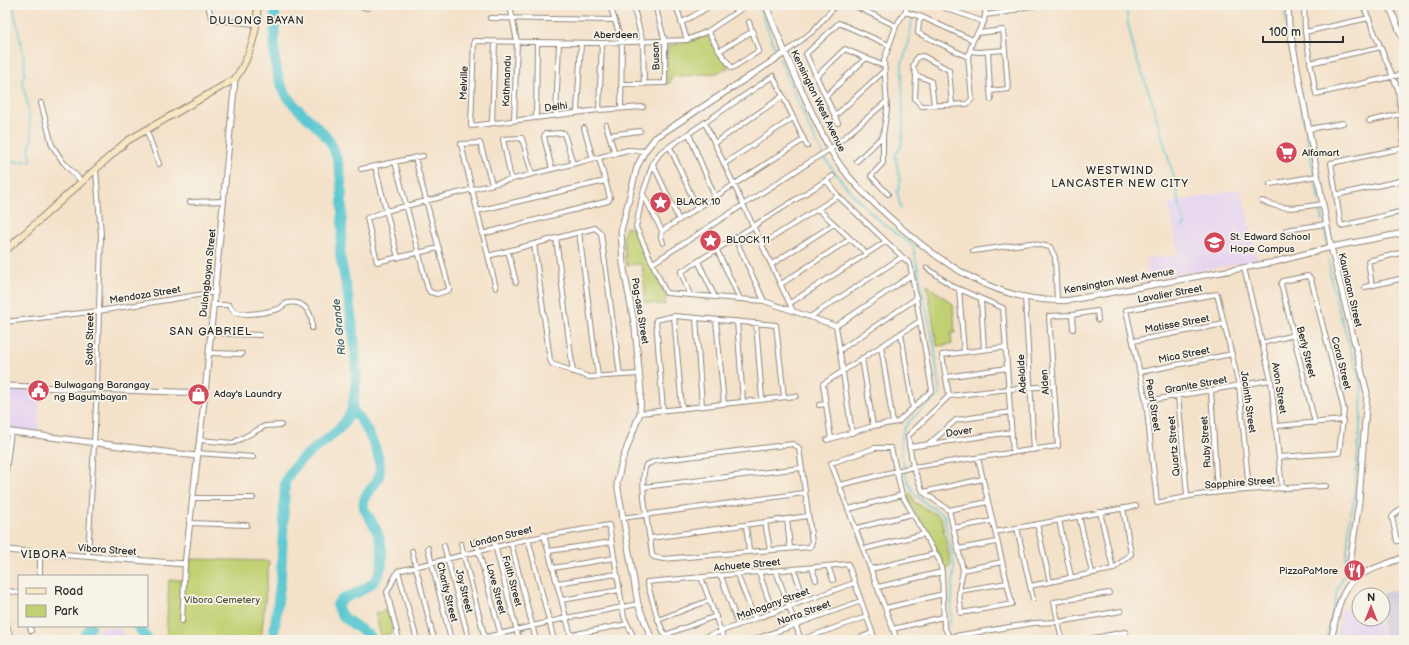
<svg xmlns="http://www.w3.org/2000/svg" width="1409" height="645" font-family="'Balsamiq Sans',sans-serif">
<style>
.built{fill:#e5d3f0}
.industrial{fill:#c7c0d8}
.green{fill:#c1d072;stroke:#767e4e}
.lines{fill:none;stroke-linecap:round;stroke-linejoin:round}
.stream{stroke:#5bc8d1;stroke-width:1.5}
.river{stroke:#5bc8d1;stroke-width:10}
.minor-casing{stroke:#90867a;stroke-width:6}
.tertiary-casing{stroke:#90867a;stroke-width:7}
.secondary-casing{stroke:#90867a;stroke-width:8}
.minor{stroke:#fff;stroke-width:4}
.tertiary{stroke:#fff;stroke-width:5}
.secondary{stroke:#f9e7c3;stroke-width:6}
.labels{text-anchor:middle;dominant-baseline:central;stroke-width:3.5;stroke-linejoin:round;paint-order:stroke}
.street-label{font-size:10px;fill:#2b2b2b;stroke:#f7f3e8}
.poi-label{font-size:10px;fill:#2b2b2b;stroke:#f7f3e8;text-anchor:start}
.park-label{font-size:10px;fill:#50543d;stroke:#f7f3e8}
.neighbourhood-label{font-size:11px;letter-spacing:1px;fill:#2b2b2b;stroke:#f7f3e8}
.water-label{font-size:11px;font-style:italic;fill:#395a5d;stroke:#f7f3e8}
</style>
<rect width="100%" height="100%" fill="#f7f3e8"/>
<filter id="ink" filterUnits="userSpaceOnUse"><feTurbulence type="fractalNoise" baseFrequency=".025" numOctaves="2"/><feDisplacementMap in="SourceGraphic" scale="8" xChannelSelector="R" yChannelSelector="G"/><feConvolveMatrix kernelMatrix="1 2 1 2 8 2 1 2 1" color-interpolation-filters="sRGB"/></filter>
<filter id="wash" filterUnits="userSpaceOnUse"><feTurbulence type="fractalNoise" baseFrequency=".012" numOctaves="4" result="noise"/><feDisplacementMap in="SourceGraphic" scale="16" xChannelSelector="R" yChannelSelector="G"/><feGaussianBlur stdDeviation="0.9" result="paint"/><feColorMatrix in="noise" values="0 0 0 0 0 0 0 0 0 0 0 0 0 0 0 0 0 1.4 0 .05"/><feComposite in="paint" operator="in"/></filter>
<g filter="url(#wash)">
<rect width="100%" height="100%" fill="#f4e1c9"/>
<path class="built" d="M 1241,189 L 1258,260 L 1148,280 L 1146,259 L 1179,254 L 1168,203 Z
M 5,387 L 40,388 L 38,432 L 5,429 Z
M 1341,609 L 1359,610 L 1359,619 L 1379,619 L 1382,640 L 1336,640 Z
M 101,628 L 118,628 L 130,640 L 89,640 Z"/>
<path class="industrial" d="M 1404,587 L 1404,640 L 1384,640 L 1381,619 L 1383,619 L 1383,595 L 1378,595 Z"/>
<path class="green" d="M 706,36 L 711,40 L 729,67 L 717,73 L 671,77 L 670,83 L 666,84 L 668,46 L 687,42 Z
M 626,227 L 634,229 L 666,296 L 665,305 L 644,302 L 645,291 L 642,264 L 626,265 L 623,236 Z
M 927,285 L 953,304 L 955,333 L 951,333 L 952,344 L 937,346 Z
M 904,492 L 911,494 L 914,502 L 941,517 L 951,565 L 944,573 L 942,560 Z
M 191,559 L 269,561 L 261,640 L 166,640 L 169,580 L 187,580 Z
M 388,610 L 393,633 L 381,636 L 375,613 Z"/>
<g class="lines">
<path class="stream" d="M 758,5 L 775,48
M 1126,5 L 1128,24 L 1135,54 L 1150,95 L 1177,188 L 1177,196 L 1185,224 L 1183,227
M 1285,5 L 1285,9
M 921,6 L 922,5
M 1285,15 L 1304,124
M 779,58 C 794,90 807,128 825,158 C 847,192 879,223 913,246 L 934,345 L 940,395 C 932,401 906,421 903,431 C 898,445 905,482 914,493 C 921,502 934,509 944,515 L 954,564 L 950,628
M 1306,133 L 1309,149
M 1310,154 L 1314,174
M 5,162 L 31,161 L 29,148 L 32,140 L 27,101 L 22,80 L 25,74 L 24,58 L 13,5
M 1315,180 L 1319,201
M 1320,208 L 1323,221
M 901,209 L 897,191 L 899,190 L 900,181 L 895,155 L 901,147 L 903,131 L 902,64 L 909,42 L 912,18
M 1324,228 L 1327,244
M 1326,640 L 1338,588 L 1345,573 L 1350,516 L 1353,507 L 1361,415 L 1362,388 L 1336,300 C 1336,293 1334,290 1332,284 C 1329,274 1331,265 1327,255"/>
<path class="river" d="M 352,409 C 365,424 384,456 379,476 C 376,488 361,493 364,508 C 366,513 370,518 373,524 C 382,538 386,560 378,576 C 369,593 341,595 337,605 C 341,623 363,626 373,640
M 138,626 L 148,640
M 81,640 L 91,626
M 273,640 L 281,577 L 285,483 C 296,450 345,439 352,407 C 361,373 353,325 347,290 C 345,279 342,267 340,255 C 340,248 341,241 342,234 C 342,207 344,175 334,150 C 327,133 311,122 299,110 C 266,79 276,45 275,5"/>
</g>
</g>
<g filter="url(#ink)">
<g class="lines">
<defs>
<path id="minor" d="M 208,5 L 211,17 L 216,20 L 256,24
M 352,5 L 368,8 L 369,5
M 510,5 L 517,42 L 514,120
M 610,5 L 622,43 L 621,108
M 633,5 L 643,43 L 644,84
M 676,5 L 687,40
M 699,5 L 701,12
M 853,5 L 896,26
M 946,5 L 945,8 L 984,22 L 973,40 L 922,17 L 919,22 L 918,33 L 968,57 L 973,40
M 1006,5 L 1007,12 L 1024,7 L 1041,5
M 1304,5 L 1305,32 L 1316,94 L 1404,74
M 1363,5 L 1398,89 L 1404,145
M 905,12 L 922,17
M 985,15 L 1007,12
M 490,18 L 614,20
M 984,22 L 986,7
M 681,23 L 712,5
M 708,31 L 719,51 L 732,68 L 759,51 L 749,22
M 1305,32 L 1369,18
M 719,51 L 753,31
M 970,51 L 979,52 L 1005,50 L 1003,30 L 978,33
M 988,52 L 990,91 L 1008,89 L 1005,50
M 785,53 L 813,31 L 836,5
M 1310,63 L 1381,47
M 916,75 L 931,81 L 934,105
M 817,76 L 845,49 L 884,66
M 622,84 L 665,83 L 665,42 L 655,5
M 990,91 L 991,100
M 826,96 L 866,58
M 41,103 L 52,145 L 63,162 L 82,182
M 952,105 L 949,70 L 923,56 L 917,57 L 913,66 L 916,75 L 915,99 L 922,106 L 967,104 L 972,99 L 968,57
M 643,107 L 599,110 L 471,126 L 474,41 L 602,43 L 687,40 L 708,31 L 747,5
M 599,110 L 602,43
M 577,112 L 581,43
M 556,115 L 559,43
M 835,116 L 884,71
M 536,118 L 537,43
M 1369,121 L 1401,114
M 492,123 L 495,42
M 705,123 L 793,311
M 838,123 L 806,54 L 839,23 L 889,45
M 606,125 L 615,154
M 584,128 L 593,159
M 146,129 L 159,164
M 1309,129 L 1343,123
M 689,134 L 715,197
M 609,135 L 640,131
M 715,143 L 783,96
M 807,146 L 773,76 L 660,153 L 653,163 L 643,193 L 636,227 L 666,293 L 764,301 L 836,326
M 670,147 L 697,208
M 1404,148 L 1331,163 L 1341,226 L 1404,211
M 857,161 L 883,136
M 395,162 L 428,289 L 430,292 L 437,294 L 449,290 L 449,288 L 415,158
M 653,164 L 679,220
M 724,164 L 793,118
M 375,166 L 398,258
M 361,169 L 423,156
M 552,169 L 544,137 L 545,134 L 564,133 L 573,164
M 511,179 L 503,139 L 522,138 L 532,174
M 826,180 L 838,196 L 910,264 L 932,390 L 898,422 L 873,426 L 827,440
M 492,184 L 480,143 L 461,144 L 496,288
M 1270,184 L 1317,176
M 643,194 L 662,231 L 661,237 L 663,243
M 888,194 L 871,176 L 883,163 L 883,135 L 887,109 L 884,60 L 896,26 L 909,5
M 1336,195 L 1404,180
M 1262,201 C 1285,211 1298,208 1322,204
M 190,202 L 224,201
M 818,209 L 867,254
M 477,211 L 605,181
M 1286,230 L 1326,224
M 662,231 L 803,140
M 579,232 L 598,376
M 482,234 L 608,201 L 610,198 L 599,158
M 556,238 L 573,372
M 735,238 L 764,301
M 534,244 L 550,360 L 552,364 L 589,377 L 639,374
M 762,244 L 838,196
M 439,248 L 377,262 L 367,218 L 386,211 L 628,150 L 645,151
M 717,250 L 740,299
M 508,251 L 516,282
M 973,251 L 1030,243 L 1050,247 L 1055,257 L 1057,301
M 488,256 L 595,228 L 601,233 L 620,375
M 698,261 L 715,297
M 653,263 L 833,147 L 887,101
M 772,264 L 834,224
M 927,268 L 952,286 L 1003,308 L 1013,453
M 1244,268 L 1271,380 L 1282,489
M 781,284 L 850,239
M 1372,286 L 1368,261 L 1404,252
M 1365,287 L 1404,278
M 959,289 L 964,352
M 690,295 L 681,272 L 833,176
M 1025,297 L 1034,450
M 981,299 L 984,350
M 790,303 L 885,242
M 214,305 L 229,305 L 234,312 C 247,316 264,313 278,309 C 282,308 283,304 288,303 C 304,300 313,313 312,328
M 1072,315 L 1073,329
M 674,316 L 682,409
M 810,317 L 902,257
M 696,318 L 702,406
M 716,320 L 724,404
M 737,321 L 743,402
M 5,322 L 99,311 L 216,292
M 756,323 L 762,399
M 836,326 L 852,433
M 836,326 L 912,275
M 211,333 L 260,335
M 901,333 L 913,409
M 1133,341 L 1224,324
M 1262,343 L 1294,335
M 881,346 L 893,423
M 840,350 L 917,298
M 210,353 L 242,354
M 862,358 L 873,426
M 1140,372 L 1232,354
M 946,377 L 1007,368
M 1211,390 L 1217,492
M 949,396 L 942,355 L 1006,347
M 1178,396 L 1187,495
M 1146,401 L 1271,380
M 819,405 L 826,404
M 663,411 L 656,320 L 674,316 L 776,325 L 784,397
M 640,413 L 796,396
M 1276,426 L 1343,420
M 831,439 L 823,384 L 920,321
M 199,440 L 233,443 L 265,426 L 281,425
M 793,444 L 799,448 L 812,542 L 810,547 L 663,559 L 654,557 L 652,555 C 650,533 638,484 646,465 L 655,461 Z
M 929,444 L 956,420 L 1011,412
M 909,447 L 1012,432
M 197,453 L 253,457
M 1279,457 L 1339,453 L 1344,410 L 1311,279 L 1308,276 L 1283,281 L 1281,284 L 1315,423
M 978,458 L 1012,604 L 961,613 L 959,591 L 963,570 L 949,510 L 923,492 L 913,467 L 908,436 L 949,396 L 1009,389 L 1054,386
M 5,478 L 11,432
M 840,485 L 913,467 L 1058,446 L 1049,316 L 1072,315 L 1097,311 L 1098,320
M 644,487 L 801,468
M 1249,490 L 1239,385 L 1217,294 L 1126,310 L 1146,401 L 1157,503 C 1212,489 1269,489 1326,486
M 923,492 L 983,479
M 192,498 L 253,498
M 1404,505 L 1392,517 L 1397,541 L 1404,539
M 849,509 L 902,495
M 949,510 L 988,502
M 1100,512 L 1113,569
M 1079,516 L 1092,573
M 622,518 L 804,493
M 787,519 L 790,548
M 1059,520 L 1071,577
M 765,522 L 770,550
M 189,523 L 247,525
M 1037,524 L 1050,582
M 746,525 L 749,551
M 857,528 L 912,514
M 953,528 L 992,521
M 1017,528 L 1033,599
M 995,532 L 1136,506
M 544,535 L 572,640
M 493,537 L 519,640
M 651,538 L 808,516
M 528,539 L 554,640
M 476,541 L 502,640
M 511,543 L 536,640
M 461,544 L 485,639
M 444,546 L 469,640
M 428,548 L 451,640
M 864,549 L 924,534
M 958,549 L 997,542
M 412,551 L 434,640
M 549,551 L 612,542
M 40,553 L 40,576
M 88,557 L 97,388 L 101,235 L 96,170
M 828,566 L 833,580
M 553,568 L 614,558
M 812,568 L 816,580
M 794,569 L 800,587
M 871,569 L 935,554
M 963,570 L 1002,562
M 398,571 L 528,539 L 609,525 L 624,617 L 635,640
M 398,571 L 387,592 L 399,640
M 398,571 L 417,640
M 776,571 L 801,640
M 759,572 L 773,613
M 737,574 L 755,619
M 721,576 L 738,625
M 701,577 L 724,640
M 557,583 L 617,574
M 1030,586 L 1113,569 L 1131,554 L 1123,508
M 878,587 L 942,572
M 5,590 L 19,593
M 959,591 L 1007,583
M 562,600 L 620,590
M 886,608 L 943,594
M 5,618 L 11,640
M 658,620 L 710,600
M 182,621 L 185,564
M 30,626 L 31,631
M 893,629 L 943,617
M 571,635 L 627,624
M 665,635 L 716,616
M 474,640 L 566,618 L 638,604
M 667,640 L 658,620 L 647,582 L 848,564 L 875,640
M 697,640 L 854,583
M 753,640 L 861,601
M 800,640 L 866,617
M 854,640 L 872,633
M 897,640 L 831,463 L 875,448 L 891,448 L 902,495 L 939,560 L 942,572 L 944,626 L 949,637 L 1034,623 L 1059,622 L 1121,611
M 937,640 L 949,637
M 1062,640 L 1054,602 L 1109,593
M 1084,640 L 1125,632 L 1127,640"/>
<path id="tertiary" d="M 766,5 C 778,37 792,69 806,100 C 814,116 821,133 830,149 C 844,175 866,196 887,215 C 938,262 999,306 1071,300 L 1275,262 L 1331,247 L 1404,233
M 1288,5 L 1289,25 L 1331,247 L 1367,393 L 1359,502 L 1349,570 L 1354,579
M 1389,5 L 1404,42
M 5,386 L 205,393
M 5,431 L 196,456
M 5,550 L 185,564 L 205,393 L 235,79
M 652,640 L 638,604 L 617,483 L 622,461 L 640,413 L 641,391 L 635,328 L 623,264 L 621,231 L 637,167 L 645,151 L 655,138 L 785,53
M 1331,640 C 1336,621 1338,591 1356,578 C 1369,568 1389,564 1404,557"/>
<path id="secondary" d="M 5,251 L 127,141 L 235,79 C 249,59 259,29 257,5"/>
</defs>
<use href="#minor" class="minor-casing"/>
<use href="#tertiary" class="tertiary-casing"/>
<use href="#secondary" class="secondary-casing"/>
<use href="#minor" class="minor"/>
<use href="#tertiary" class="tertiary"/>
<use href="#secondary" class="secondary"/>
</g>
</g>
<defs>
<symbol id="supermarket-disc" viewBox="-11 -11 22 22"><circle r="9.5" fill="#d1495b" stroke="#f7f3e8"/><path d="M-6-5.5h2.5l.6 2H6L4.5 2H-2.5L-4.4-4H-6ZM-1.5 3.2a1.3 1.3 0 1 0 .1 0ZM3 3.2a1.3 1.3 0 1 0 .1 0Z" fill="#fff"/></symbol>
<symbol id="sight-disc" viewBox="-11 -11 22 22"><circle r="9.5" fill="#d1495b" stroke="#f7f3e8"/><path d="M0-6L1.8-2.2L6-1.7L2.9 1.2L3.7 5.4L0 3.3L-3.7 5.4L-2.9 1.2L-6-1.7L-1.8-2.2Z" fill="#fff"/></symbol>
<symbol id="school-disc" viewBox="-11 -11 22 22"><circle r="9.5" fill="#d1495b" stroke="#f7f3e8"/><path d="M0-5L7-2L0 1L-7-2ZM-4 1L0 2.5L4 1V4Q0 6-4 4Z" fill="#fff"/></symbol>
<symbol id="civic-disc" viewBox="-11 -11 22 22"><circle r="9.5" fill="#d1495b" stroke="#f7f3e8"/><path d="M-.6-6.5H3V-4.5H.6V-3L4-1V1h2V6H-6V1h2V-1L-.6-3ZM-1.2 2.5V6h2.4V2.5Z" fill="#fff"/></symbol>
<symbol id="shop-disc" viewBox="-11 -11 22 22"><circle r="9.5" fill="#d1495b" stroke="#f7f3e8"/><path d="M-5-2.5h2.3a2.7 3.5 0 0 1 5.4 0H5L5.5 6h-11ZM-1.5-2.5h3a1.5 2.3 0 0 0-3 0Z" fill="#fff"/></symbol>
<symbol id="restaurant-disc" viewBox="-11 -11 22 22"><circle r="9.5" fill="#d1495b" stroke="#f7f3e8"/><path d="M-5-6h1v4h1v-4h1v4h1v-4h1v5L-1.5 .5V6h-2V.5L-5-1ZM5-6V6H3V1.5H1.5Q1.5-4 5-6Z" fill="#fff"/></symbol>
</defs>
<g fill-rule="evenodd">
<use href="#supermarket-disc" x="1274" y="140" width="25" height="25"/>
<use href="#sight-disc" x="648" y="190" width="25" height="25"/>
<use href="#sight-disc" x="698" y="228" width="25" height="25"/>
<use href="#school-disc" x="1202" y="230" width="25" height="25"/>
<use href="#civic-disc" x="26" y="378" width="25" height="25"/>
<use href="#shop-disc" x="186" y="382" width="25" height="25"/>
<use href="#restaurant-disc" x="1342" y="558" width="25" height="25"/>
</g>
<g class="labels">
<g class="street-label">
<text x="616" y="35">Aberdeen</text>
<text transform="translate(656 56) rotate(-92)">Busan</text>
<text transform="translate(507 81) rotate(-88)">Kathmandu</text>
<text transform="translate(464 83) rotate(-88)">Melville</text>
<text transform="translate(818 101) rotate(64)">Kensington West Avenue</text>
<text transform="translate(556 107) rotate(-7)">Delhi</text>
<text transform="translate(208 273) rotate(-84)">Dulongbayan Street</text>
<text transform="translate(1119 281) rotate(-10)">Kensington West Avenue</text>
<text transform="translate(1350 290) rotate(77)">Kaunlaran Street</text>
<text transform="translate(1170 294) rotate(-10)">Lavalier Street</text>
<text transform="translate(145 295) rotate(-9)">Mendoza Street</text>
<text transform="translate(640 311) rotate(81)">Pag-asa Street</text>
<text transform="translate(1177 324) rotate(-10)">Matisse Street</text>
<text transform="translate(90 339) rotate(-89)">Sotto Street</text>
<text transform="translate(1306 352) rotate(76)">Berly Street</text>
<text transform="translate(1184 355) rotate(-11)">Mica Street</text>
<text transform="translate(1341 363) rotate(76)">Coral Street</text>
<text transform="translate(1022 374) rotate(-93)">Adelaide</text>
<text transform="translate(1045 382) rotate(-94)">Alden</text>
<text transform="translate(1196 385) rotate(-10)">Granite Street</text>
<text transform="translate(1279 388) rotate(81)">Avon Street</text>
<text transform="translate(1248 402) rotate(82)">Jacinth Street</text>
<text transform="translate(1153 405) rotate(81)">Pearl Street</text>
<text transform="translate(959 432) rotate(-9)">Dover</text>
<text transform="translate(1206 442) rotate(-94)">Ruby Street</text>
<text transform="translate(1174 446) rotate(-95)">Quartz Street</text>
<text transform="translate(1240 483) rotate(-4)">Sapphire Street</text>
<text transform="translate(501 537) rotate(-14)">London Street</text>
<text transform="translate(107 550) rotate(4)">Vibora Street</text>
<text transform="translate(747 565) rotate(-5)">Achuete Street</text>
<text transform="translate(512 581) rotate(75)">Faith Street</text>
<text transform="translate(496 589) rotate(75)">Love Street</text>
<text transform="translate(464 591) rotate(76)">Joy Street</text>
<text transform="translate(447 592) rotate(76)">Charity Street</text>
<text transform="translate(773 604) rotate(-20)">Mahogany Street</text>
<text transform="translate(804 613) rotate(-20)">Narra Street</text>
</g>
<g class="poi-label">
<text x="1302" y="153">Alfamart</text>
<text x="676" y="202">BLACK 10</text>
<text x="1230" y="237">St. Edward School<tspan x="1230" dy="12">Hope Campus</tspan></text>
<text x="726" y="240">BLOCK 11</text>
<text x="54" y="385">Bulwagang Barangay<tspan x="54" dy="12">ng Bagumbayan</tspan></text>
<text x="214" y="394">Aday's Laundry</text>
<text x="1338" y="571" text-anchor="end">PizzaPaMore</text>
</g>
<g class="park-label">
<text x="222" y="600">Vibora Cemetery</text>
</g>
<g class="neighbourhood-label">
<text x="257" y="20">DULONG BAYAN</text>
<text x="1120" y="170">WESTWIND<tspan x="1120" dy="13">LANCASTER NEW CITY</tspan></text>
<text x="211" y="331">SAN GABRIEL</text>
<text x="44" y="554">VIBORA</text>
</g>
<g class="water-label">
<text transform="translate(339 327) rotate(-96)">Rio Grande</text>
</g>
</g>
<rect width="1409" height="645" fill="none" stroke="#f7f3e8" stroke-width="20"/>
<rect x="18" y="575" width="130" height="52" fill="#f7f3e8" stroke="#a5a39c"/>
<rect x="26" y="588" width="20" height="6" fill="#f9e7c3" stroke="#a5a39c"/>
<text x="54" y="595" font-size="12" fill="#2b2b2b">Road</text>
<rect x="26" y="605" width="20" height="12" fill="#c1d072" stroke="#a5a39c"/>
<text x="54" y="615" font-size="12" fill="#2b2b2b">Park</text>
<g transform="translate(1371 607)"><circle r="19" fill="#f7f3e8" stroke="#a5a39c"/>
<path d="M0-3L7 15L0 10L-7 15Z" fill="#d1495b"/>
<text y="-6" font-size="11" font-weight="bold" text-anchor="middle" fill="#2b2b2b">N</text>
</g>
<path d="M1263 36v6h80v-6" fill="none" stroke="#2b2b2b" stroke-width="2"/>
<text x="1269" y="36" font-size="12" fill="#2b2b2b" stroke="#f7f3e8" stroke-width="3" paint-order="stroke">100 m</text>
</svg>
